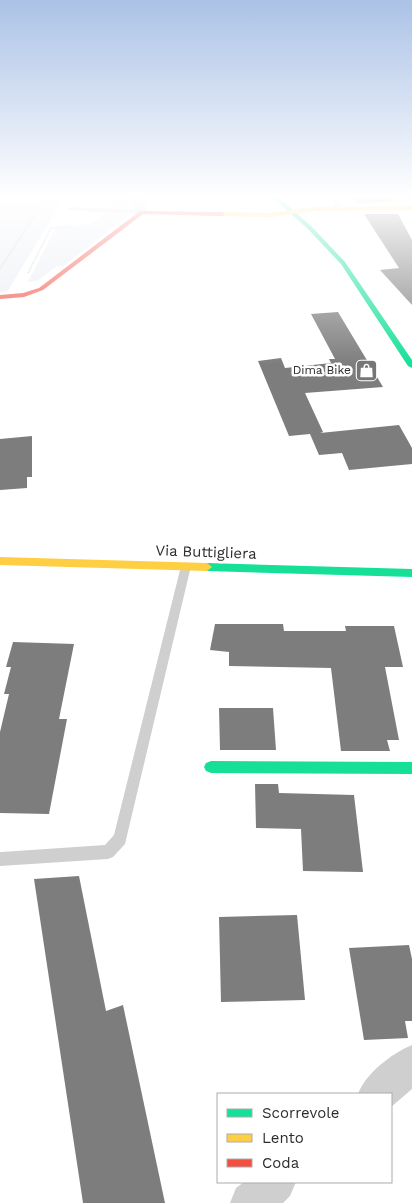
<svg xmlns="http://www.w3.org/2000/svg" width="412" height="1203" font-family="'Work Sans',sans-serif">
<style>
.green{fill:#eaedf3}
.building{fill:#7d7d7d}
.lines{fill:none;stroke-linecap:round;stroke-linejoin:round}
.path{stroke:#cdcdcd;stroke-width:2;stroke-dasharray:1 1;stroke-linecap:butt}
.lane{fill:#cfcfcf;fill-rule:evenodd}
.street{fill:#cfcfcf;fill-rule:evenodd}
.fast{fill:#16e098;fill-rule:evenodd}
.slow{fill:#ffcf43;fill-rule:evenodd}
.jam{fill:#f24e42;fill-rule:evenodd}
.labels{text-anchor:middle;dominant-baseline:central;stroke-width:5;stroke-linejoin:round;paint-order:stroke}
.far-poi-label{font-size:12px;fill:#2c2c2c;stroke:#fff;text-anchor:end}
.street-label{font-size:15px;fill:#2c2c2c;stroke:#fff}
</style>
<rect width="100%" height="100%" fill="#fff"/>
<path class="green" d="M 0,196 L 65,196 L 7,292 L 0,292 Z
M 91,196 L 128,196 L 133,207 L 108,207 L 109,205 Z
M 140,196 L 212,196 L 206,202 L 143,201 Z
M 106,213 L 130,214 L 62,267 L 57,266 L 37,281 L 28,282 L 56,227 C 72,228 94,226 106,213 Z"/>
<path class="building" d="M 353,198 L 389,198 L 391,202 L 356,203 Z
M 364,214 L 398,214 L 412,240 L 412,305 L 380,270 L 399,268 Z
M 338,312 L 383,387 L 305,393 L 323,432 L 320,433 L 399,425 L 412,448 L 412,464 L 349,470 L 342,453 L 319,455 L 310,434 L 289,436 L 258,361 L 281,358 L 285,368 L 331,363 L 329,359 L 335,359 L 311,314 Z
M 32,436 L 32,477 L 27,477 L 27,488 L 0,490 L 0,439 Z
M 215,624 L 283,624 L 284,631 L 346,631 L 345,626 L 394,626 L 403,667 L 385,667 L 399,740 L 387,740 L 390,751 L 341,751 L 331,668 L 229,666 L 229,652 L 210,650 Z
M 13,642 L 74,644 L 59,719 L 67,719 L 49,814 L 0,813 L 0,732 L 9,694 L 4,694 L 11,667 L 6,667 Z
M 219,708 L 273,708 L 276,750 L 220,750 Z
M 255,784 L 278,784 L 279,793 L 354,795 L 363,872 L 303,871 L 301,829 L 256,828 Z
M 79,876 L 106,1011 L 123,1005 L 165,1203 L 83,1203 L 34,879 Z
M 297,915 L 305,1000 L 221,1002 L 219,917 Z
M 409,945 L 412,959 L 412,1021 L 405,1021 L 408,1038 L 364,1040 L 349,948 Z"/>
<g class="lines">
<path class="path" d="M 0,207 L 44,208
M 0,269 L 47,196
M 28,273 L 51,228 L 72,226"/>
<path class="lane" d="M 335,196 L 341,196 L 339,209 L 336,211 L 333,209 Z
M 69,207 L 142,210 L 145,212 L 142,214 L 67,210 Z
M 186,562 L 191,566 L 125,844 L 113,857 L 108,859 L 0,866 L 0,852 L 2,852 L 105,845 L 114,835 L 181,566 Z"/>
<path class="street" d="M 128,196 L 140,196 L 148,212 L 146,215 L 138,215 Z
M 402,196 L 412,196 L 412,203 Z
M 412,1045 L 412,1089 L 391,1107 L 391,1094 L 358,1094 C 366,1073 391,1054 412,1045 Z
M 244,1182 L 296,1182 L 290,1196 L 283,1203 L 230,1203 L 236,1188 Z"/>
<path class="fast" d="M 271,196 L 277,196 L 312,227 L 345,262 L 412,360 L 412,368 L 408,366 L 341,264 L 308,229 Z
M 207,563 L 412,569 L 412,577 L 207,571 L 202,567 Z
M 211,761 L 412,762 L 412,774 L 211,773 L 206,771 L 204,767 L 206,763 Z"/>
<path class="slow" d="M 412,206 L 412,210 L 312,211 L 271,217 L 222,216 L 219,214 L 222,212 L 271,213 L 312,207 Z
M 0,557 L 207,563 L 212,567 L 207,571 L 0,565 Z"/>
<path class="jam" d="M 140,211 L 222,212 L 225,214 L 222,216 L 143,214 L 43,290 L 24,297 L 0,299 L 0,295 L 23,293 L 39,288 Z"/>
</g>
<linearGradient id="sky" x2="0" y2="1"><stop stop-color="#abc2e6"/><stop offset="0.54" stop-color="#fff"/><stop offset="1" stop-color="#fff" stop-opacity="0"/></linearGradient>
<rect width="412" height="365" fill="url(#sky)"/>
<defs>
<symbol id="shop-square" viewBox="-11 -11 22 22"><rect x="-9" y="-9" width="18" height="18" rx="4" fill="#767676" stroke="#fff"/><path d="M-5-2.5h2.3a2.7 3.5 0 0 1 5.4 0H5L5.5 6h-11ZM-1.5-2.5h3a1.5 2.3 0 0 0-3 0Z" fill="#fff"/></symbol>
</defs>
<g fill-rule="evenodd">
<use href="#shop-square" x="354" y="358" width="25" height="25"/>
</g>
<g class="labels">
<g class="far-poi-label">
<text x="351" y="370">Dima Bike</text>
</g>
<g class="street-label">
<text transform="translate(206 552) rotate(2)">Via Buttigliera</text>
</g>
</g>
<rect x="217" y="1093" width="175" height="90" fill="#ffffff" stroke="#ababab"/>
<rect x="227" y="1109" width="25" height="8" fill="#16e098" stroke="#ababab"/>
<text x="262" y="1118" font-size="15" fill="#2c2c2c">Scorrevole</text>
<rect x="227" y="1134" width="25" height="8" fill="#ffcf43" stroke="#ababab"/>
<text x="262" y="1143" font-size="15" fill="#2c2c2c">Lento</text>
<rect x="227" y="1159" width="25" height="8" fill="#f24e42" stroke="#ababab"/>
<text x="262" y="1168" font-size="15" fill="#2c2c2c">Coda</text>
</svg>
